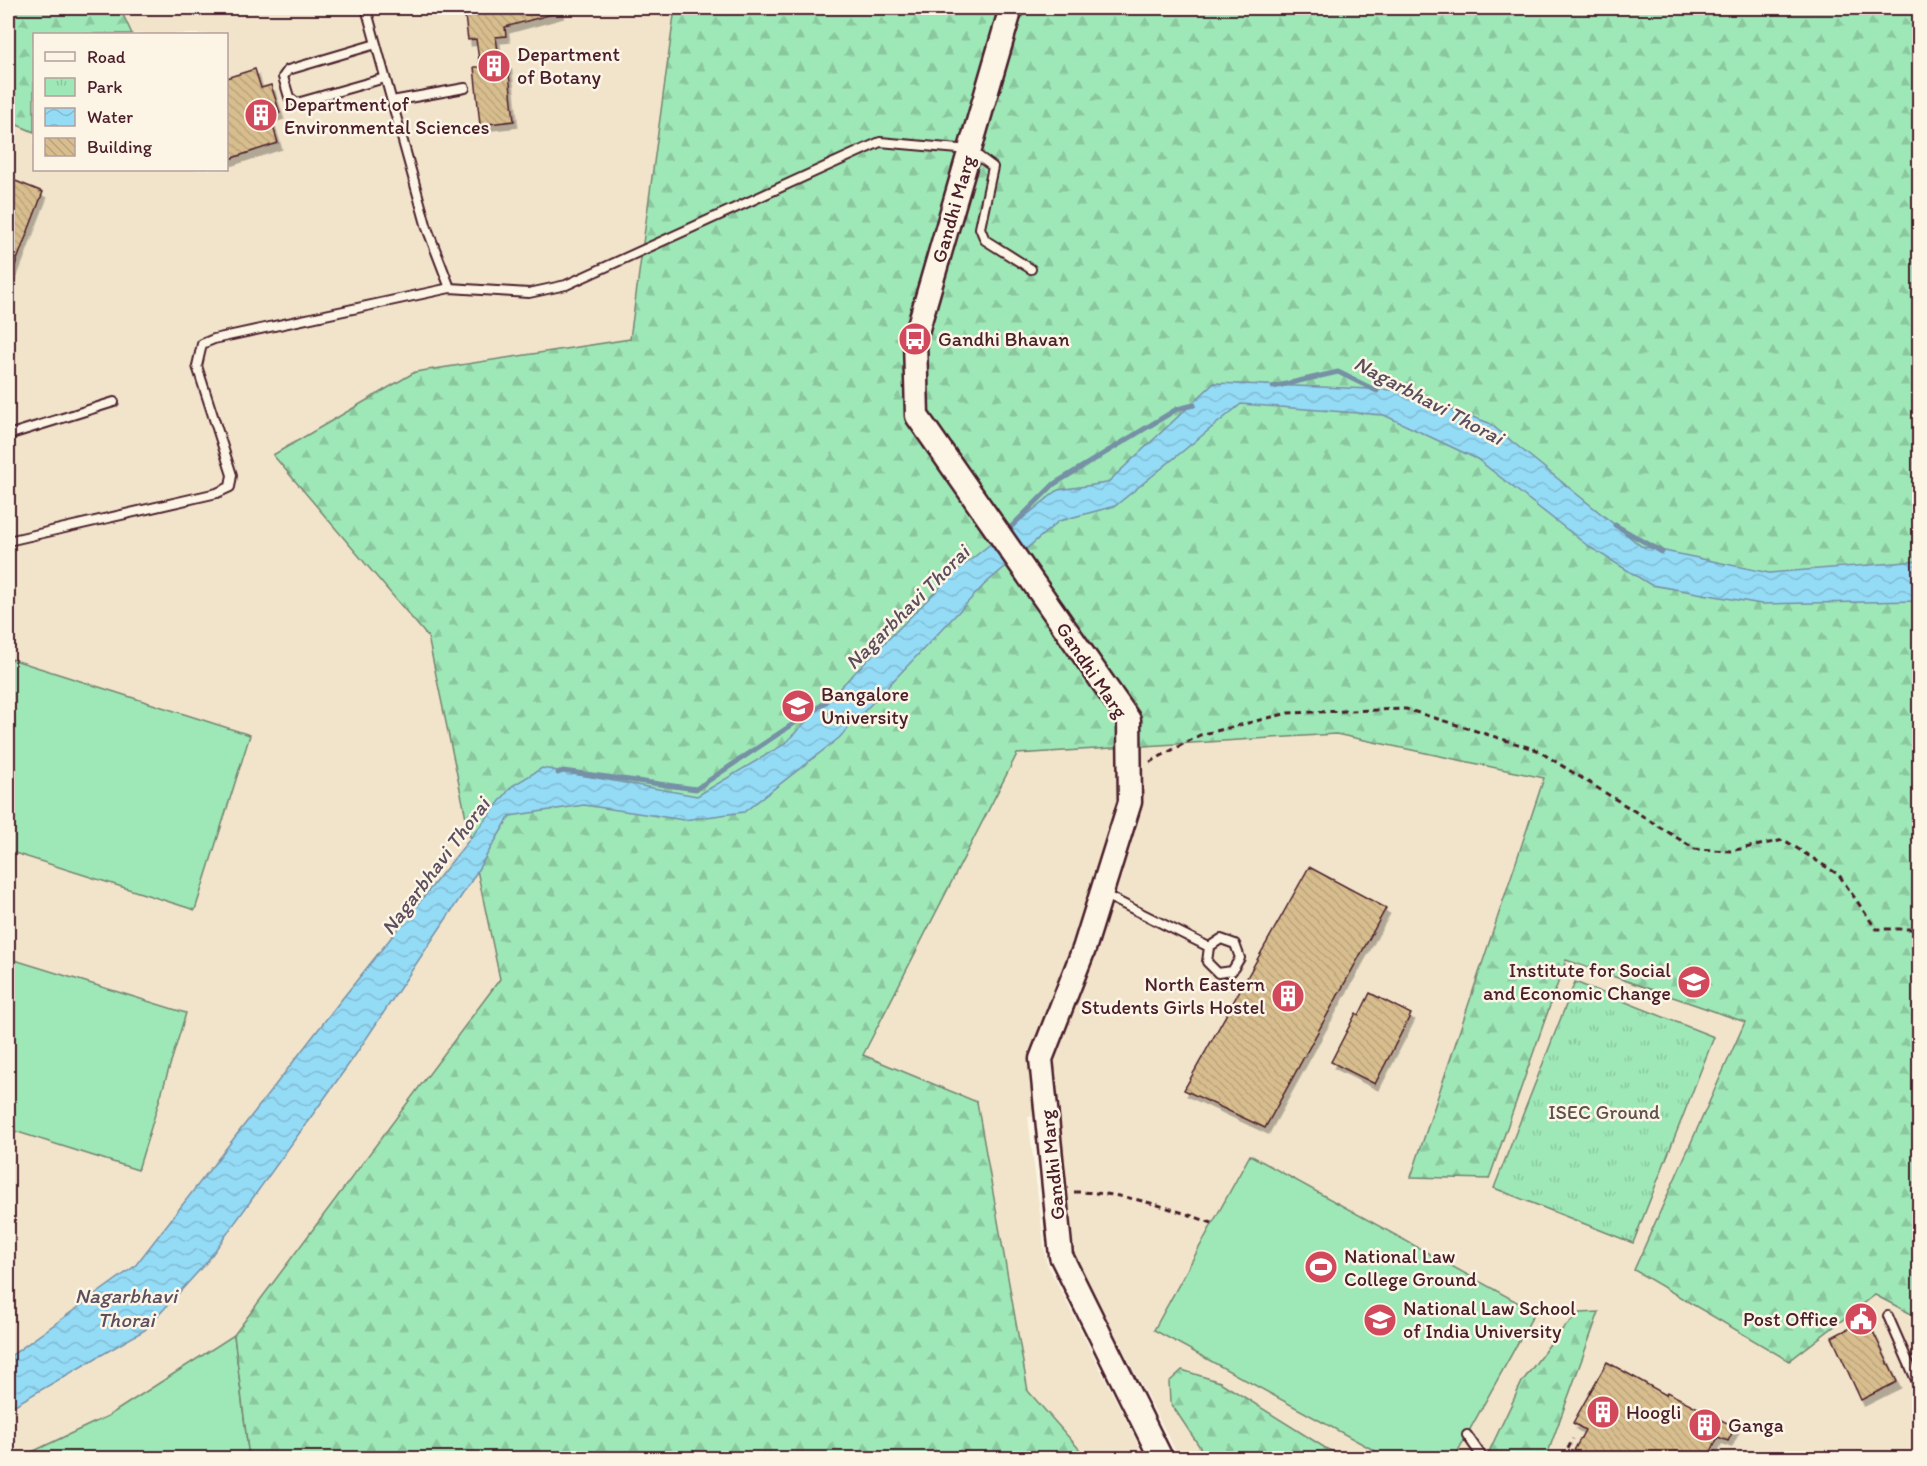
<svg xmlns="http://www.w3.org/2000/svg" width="1927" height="1466" font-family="Itim,sans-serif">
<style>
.built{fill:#f1e4cb;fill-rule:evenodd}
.grass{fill:#9ee8b7;stroke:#748471;stroke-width:1.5}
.forest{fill:url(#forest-firs);stroke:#748471;stroke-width:1.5}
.park{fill:url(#park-tufts);stroke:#748471;stroke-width:1.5}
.water{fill:url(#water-waves);stroke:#7690a5;stroke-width:1.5}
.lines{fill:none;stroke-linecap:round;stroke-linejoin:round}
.stream{stroke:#7690a5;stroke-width:5}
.building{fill:url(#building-back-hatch);stroke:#4a1f2b;stroke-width:1.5;filter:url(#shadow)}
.service-casing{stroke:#4a1f2b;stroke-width:12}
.secondary-casing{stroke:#4a1f2b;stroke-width:27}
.path{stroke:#4a1f2b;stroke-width:3;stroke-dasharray:6 4.5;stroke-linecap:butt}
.service{stroke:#fcf5e5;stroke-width:8}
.secondary{stroke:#fcf5e5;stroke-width:22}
.labels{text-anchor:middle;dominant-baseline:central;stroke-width:5;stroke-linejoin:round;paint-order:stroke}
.poi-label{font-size:20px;fill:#4a1f2b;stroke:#fcf5e5;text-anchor:start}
.street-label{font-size:20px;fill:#4a1f2b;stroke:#fcf5e5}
.park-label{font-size:20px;fill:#5f514e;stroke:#fcf5e5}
.water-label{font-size:21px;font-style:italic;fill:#5c4e5e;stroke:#fcf5e5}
</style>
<defs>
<pattern id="forest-firs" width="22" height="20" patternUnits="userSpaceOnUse" patternTransform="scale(1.5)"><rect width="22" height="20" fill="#9ee8b7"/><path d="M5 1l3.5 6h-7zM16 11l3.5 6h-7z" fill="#8ac79e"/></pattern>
<pattern id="park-tufts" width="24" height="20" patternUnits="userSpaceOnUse" patternTransform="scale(1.5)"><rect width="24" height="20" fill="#9ee8b7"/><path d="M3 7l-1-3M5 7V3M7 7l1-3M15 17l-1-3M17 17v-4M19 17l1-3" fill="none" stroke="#8ac79e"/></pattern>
<pattern id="water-waves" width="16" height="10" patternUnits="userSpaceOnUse" patternTransform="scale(1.5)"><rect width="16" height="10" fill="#94dbf6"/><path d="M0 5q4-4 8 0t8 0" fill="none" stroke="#81bcd3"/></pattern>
<pattern id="building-back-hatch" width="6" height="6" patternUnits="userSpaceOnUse" patternTransform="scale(1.5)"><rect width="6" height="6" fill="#d8be8e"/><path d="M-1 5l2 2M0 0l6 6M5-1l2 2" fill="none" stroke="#bba37b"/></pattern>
<filter id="shadow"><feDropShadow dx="3.5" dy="6" stdDeviation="0" flood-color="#0004"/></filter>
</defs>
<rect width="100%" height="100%" fill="#fcf5e5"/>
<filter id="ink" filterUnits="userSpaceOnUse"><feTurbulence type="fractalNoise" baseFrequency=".0167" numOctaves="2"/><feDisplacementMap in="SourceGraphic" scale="12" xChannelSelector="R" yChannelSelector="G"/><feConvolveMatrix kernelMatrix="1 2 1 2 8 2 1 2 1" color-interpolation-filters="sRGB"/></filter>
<g filter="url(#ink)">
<path class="built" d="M 8,8 L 1919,8 L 1919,1458 L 1179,1458 L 1075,1256 L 1058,1113 L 1028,1117 L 1046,1261 L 1145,1458 L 8,1458 ZM 34,34 L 226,34 L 226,170 L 34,170 Z"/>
<path class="grass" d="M 8,658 L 250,735 L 195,910 L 8,851 Z
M 8,958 L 186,1013 L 138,1170 L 8,1129 Z
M 1250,1155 L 1535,1312 L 1454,1458 L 1388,1458 L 1154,1330 Z
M 234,1335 L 249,1458 L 19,1458 L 108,1416 Z"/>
<path class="forest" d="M 8,8 L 120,8 L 132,34 L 34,34 L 34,132 L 8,121 Z
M 675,8 L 1919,8 L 1919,1318 L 1875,1295 L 1789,1361 L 1634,1270 L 1745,1022 L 1566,960 L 1489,1179 L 1411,1177 L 1544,778 L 1336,734 L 1017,754 L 863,1055 L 977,1102 L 1028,1391 L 1087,1458 L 249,1458 L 234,1335 L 500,979 L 428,637 L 273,455 L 415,372 L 630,339 Z
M 1599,1312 L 1546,1458 L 1486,1458 L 1522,1382 L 1558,1333 L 1580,1313 Z
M 1182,1370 L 1220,1382 L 1327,1449 L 1348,1458 L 1207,1458 L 1170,1402 L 1169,1382 Z"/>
<path class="park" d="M 1575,982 L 1714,1037 L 1633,1243 L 1494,1188 Z"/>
<path class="water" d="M 1214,383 L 1397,390 L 1489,423 L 1641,546 L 1769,573 L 1919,561 L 1919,601 L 1761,604 L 1651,585 L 1588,546 L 1477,459 L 1384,415 L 1241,404 L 1115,506 L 1059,521 L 985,584 L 839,738 L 744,812 L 684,820 L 584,805 L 510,816 L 470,883 L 354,1057 L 206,1263 L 145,1330 L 8,1409 L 8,1358 L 135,1266 L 338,1004 L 512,786 L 542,768 L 697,796 L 783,745 L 953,574 L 1058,490 L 1107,483 Z"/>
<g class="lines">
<path class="stream" d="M 1273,387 L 1338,372 L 1377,391
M 1615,525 L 1662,552
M 1007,531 L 1054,484 L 1177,409 L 1194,405
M 558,773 L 563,771 L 696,789 L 826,702"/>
</g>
<path class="building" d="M 464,8 L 560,8 L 560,12 L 505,27 L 506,36 L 496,37 L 500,65 L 508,64 L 514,121 L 480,125 L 474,67 L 480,67 L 476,39 L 468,40 Z
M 255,69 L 261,88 L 271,85 L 280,113 L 270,116 L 278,143 L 226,160 L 226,78 Z
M 8,178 L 43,192 L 9,281 L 8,281 Z
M 1309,867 L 1386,908 L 1265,1128 L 1184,1090 Z
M 1370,993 L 1411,1014 L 1375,1084 L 1331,1062 L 1356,1013 L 1359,1015 Z
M 1867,1319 L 1897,1382 L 1861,1400 L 1832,1337 Z
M 1607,1362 L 1666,1395 L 1667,1392 L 1735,1427 L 1728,1441 L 1718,1437 L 1708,1458 L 1570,1458 L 1585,1430 L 1573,1423 Z"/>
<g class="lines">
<defs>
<path id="service" d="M 366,8 L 427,228 L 450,288 L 529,293 L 566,285 L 880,142 L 970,150 L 993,167 L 980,228 L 985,240 L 1031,269
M 376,44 L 288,70 L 283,77 L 289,97 L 297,103 L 385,78
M 392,101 L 465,88
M 8,435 L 114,402
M 8,541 L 217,493 L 230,487 L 232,475 L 197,366 L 202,344 L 214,339 L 450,288
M 1103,894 L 1209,947
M 1221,939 L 1235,944 L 1240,958 L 1232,971 L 1218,973 L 1207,962 L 1209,947 Z
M 1888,1316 L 1920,1389
M 1467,1435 L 1483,1458"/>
<path id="secondary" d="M 1011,8 L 915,339 L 917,416 L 1129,720 L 1130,802 L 1084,949 L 1041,1059 L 1061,1256 L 1161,1458"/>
</defs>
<use href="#service" class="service-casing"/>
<use href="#secondary" class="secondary-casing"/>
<path class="path" d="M 1150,762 L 1200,735 L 1288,713 L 1406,709 L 1537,750 L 1695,849 L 1730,851 L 1784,840 L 1839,875 L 1876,929 L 1920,929
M 1074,1192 C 1122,1192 1168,1207 1212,1223
M 1563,1458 L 1573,1439"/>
<use href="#service" class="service"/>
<use href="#secondary" class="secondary"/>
</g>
</g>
<defs>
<symbol id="building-disc" viewBox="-11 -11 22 22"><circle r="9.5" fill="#d1495b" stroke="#fcf5e5"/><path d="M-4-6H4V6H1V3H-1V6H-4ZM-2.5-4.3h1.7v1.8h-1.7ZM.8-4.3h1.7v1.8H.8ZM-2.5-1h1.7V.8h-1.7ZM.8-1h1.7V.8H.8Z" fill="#fff"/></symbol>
<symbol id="bus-disc" viewBox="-11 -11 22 22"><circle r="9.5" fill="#d1495b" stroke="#fcf5e5"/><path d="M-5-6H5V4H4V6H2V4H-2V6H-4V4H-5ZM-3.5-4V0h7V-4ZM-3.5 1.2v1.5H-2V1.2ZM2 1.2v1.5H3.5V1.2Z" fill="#fff"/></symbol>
<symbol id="university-disc" viewBox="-11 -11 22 22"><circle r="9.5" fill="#d1495b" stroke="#fcf5e5"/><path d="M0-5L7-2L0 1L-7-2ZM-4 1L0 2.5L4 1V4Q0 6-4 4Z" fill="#fff"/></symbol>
<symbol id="stadium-disc" viewBox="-11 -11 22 22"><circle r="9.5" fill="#d1495b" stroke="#fcf5e5"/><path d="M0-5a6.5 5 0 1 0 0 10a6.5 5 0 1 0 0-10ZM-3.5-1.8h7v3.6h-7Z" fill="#fff"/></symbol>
<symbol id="civic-disc" viewBox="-11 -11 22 22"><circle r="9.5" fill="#d1495b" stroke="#fcf5e5"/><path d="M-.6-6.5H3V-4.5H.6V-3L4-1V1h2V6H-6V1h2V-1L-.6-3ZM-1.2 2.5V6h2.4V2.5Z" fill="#fff"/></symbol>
</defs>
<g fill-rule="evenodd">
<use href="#building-disc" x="475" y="47" width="38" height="38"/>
<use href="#building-disc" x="242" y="96" width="38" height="38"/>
<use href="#bus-disc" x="896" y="320" width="38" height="38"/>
<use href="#university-disc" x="779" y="687" width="38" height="38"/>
<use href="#university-disc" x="1675" y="963" width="38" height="38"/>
<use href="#building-disc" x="1269" y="977" width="38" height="38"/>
<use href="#stadium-disc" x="1302" y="1248" width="38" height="38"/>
<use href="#civic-disc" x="1842" y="1300" width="38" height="38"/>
<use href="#university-disc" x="1361" y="1301" width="38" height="38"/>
<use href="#building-disc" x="1584" y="1393" width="38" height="38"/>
<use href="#building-disc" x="1686" y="1406" width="38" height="38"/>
</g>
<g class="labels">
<g class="poi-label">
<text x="517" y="54">Department<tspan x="517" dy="23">of Botany</tspan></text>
<text x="284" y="104">Department of<tspan x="284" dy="23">Environmental Sciences</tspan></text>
<text x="938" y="339">Gandhi Bhavan</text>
<text x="821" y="694">Bangalore<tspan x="821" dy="23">University</tspan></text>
<text x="1671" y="970" text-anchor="end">Institute for Social<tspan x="1671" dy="23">and Economic Change</tspan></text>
<text x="1265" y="984" text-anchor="end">North Eastern<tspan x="1265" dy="23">Students Girls Hostel</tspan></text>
<text x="1344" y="1256">National Law<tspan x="1344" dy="23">College Ground</tspan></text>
<text x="1403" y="1308">National Law School<tspan x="1403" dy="23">of India University</tspan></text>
<text x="1838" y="1319" text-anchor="end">Post Office</text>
<text x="1626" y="1412">Hoogli</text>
<text x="1728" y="1425">Ganga</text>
</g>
<g class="street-label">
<text transform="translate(953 209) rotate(-74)">Gandhi Marg</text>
<text transform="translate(1092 670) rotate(56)">Gandhi Marg</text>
<text transform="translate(1052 1165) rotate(-96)">Gandhi Marg</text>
</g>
<g class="park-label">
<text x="1604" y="1112">ISEC Ground</text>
</g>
<g class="water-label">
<text transform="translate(1429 400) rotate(28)">Nagarbhavi Thorai</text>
<text transform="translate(907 607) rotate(-45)">Nagarbhavi Thorai</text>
<text transform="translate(435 866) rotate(-53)">Nagarbhavi Thorai</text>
<text x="126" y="1295">Nagarbhavi<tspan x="126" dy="24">Thorai</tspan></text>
</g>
</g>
<rect width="1927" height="1466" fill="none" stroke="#fcf5e5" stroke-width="30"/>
<rect x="15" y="15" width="1897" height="1436" fill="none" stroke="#4a1f2b" stroke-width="2" filter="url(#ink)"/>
<rect x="33" y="33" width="195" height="138" fill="#fcf5e5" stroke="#b59f9b" stroke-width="1.5"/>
<rect x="45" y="52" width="30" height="9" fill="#fcf5e5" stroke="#b59f9b" stroke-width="1.5"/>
<text x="87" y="63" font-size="18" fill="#4a1f2b">Road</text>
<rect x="45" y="78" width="30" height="18" fill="url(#park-tufts)" stroke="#b59f9b" stroke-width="1.5"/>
<text x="87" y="93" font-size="18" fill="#4a1f2b">Park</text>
<rect x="45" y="108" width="30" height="18" fill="url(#water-waves)" stroke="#b59f9b" stroke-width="1.5"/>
<text x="87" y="123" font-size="18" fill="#4a1f2b">Water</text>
<rect x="45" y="138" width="30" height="18" fill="url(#building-back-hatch)" stroke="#b59f9b" stroke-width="1.5"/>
<text x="87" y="153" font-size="18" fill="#4a1f2b">Building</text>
</svg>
